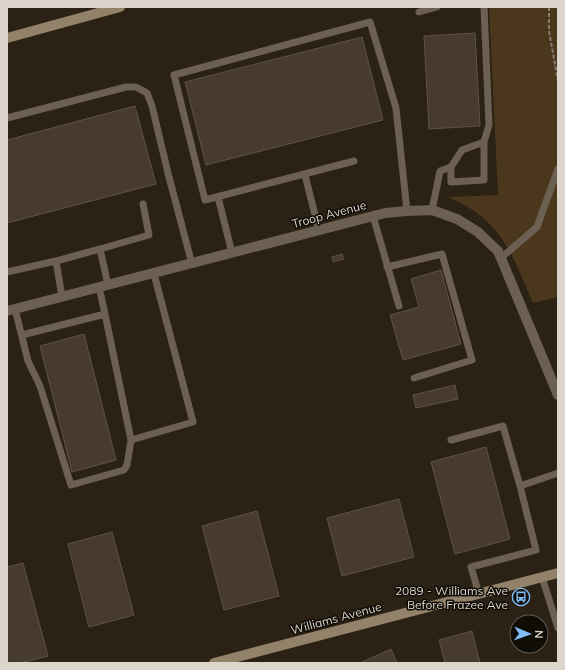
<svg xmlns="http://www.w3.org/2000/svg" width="565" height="670" font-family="Mulish,sans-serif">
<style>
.green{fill:#4a371c}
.building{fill:#463b2d;stroke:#5e5344}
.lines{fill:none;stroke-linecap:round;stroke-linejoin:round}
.path{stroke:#867e73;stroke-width:2;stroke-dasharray:4 2;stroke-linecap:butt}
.lane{stroke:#6b6051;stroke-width:7}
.street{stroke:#6b6051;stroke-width:10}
.secondary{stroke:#93826a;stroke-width:10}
.labels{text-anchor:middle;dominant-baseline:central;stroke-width:3;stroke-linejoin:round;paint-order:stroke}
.street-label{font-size:12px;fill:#dbd5cc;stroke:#100c06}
.poi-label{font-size:12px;fill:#dbd5cc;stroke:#100c06;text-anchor:end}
</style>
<rect width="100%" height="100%" fill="#2b2114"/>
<path class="green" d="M 489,7 L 558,7 L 558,297 L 533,303 C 511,253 502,220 448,197 L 498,195 Z"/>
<path class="building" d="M 475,33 L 480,126 L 429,129 L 424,36 Z
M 362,37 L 383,120 L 206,165 L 185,82 Z
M 135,106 L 156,184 L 7,223 L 7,140 Z
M 342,254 L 344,259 L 333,262 L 332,257 Z
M 441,270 L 461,344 L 403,360 L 390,315 L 419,307 L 411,279 Z
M 84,334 L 116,460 L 72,472 L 40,346 Z
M 455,385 L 458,399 L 416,408 L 413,395 Z
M 486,447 L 510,539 L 455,554 L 431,462 Z
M 399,499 L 414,557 L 342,576 L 327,518 Z
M 257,511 L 279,596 L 224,610 L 202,526 Z
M 112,532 L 134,615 L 89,627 L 68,544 Z
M 23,563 L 48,656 L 21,663 L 7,663 L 7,567 Z
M 472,631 L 480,663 L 445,663 L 439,640 Z
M 391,649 L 397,663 L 362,663 L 362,662 Z"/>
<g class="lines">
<path class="path" d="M 549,7 L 549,31 L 558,81"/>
<path class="lane" d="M 419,12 L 437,7
M 7,118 L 126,87 L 136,87 L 147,93 L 152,106 L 169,177 L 192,264
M 354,161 L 205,200 L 174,75 L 370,22 L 396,108 L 407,211
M 451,167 L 451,182 L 484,180 L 484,142
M 305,175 L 319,231
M 218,197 L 232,253
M 432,210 L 440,171 L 451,167 L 462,150 L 484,142 L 489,125 L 484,7
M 373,216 L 399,306
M 100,249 L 149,235 L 143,204
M 501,258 L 537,227 L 558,169
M 387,267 L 442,254 L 472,360 L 414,378
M 7,272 L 56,261
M 62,297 L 56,261 L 100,249 L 108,285
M 15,309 L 28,361 L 40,386 L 71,485 L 124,470 L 127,465 L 131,440 L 105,314
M 22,335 L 105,314 L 99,287
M 131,440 L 193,422 L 154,274
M 451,440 L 503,426 L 520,486
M 542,577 L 558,628
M 479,594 L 471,567 L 536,550 L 520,486 L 558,473"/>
<path class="street" d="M 7,311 L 385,213 L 407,211 L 432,210 L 457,219 L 478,232 L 498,251 L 558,395"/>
<path class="secondary" d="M 7,38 L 120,7
M 214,663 L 558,573"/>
</g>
<defs>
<symbol id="bus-ring" viewBox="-11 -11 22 22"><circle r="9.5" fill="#100c06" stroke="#80bdfa" stroke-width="1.5"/><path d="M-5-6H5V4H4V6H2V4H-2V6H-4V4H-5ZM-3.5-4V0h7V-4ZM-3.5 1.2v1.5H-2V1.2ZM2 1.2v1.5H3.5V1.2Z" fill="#80bdfa"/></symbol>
</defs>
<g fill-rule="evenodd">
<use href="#bus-ring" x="511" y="587" width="20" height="20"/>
</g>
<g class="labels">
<g class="street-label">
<text transform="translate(329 214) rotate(-15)">Troop Avenue</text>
<text transform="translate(336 618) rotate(-15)">Williams Avenue</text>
</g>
<g class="poi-label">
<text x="508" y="590">2089 - Williams Ave<tspan x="508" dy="14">Before Frazee Ave</tspan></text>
</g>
</g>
<rect width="565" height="670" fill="none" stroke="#dbd5cc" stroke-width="16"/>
<g transform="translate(529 634) rotate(92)"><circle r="19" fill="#100c06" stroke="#615c55"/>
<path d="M0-3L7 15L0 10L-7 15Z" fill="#80bdfa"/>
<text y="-6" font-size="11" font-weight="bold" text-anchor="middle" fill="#dbd5cc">N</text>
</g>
</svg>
